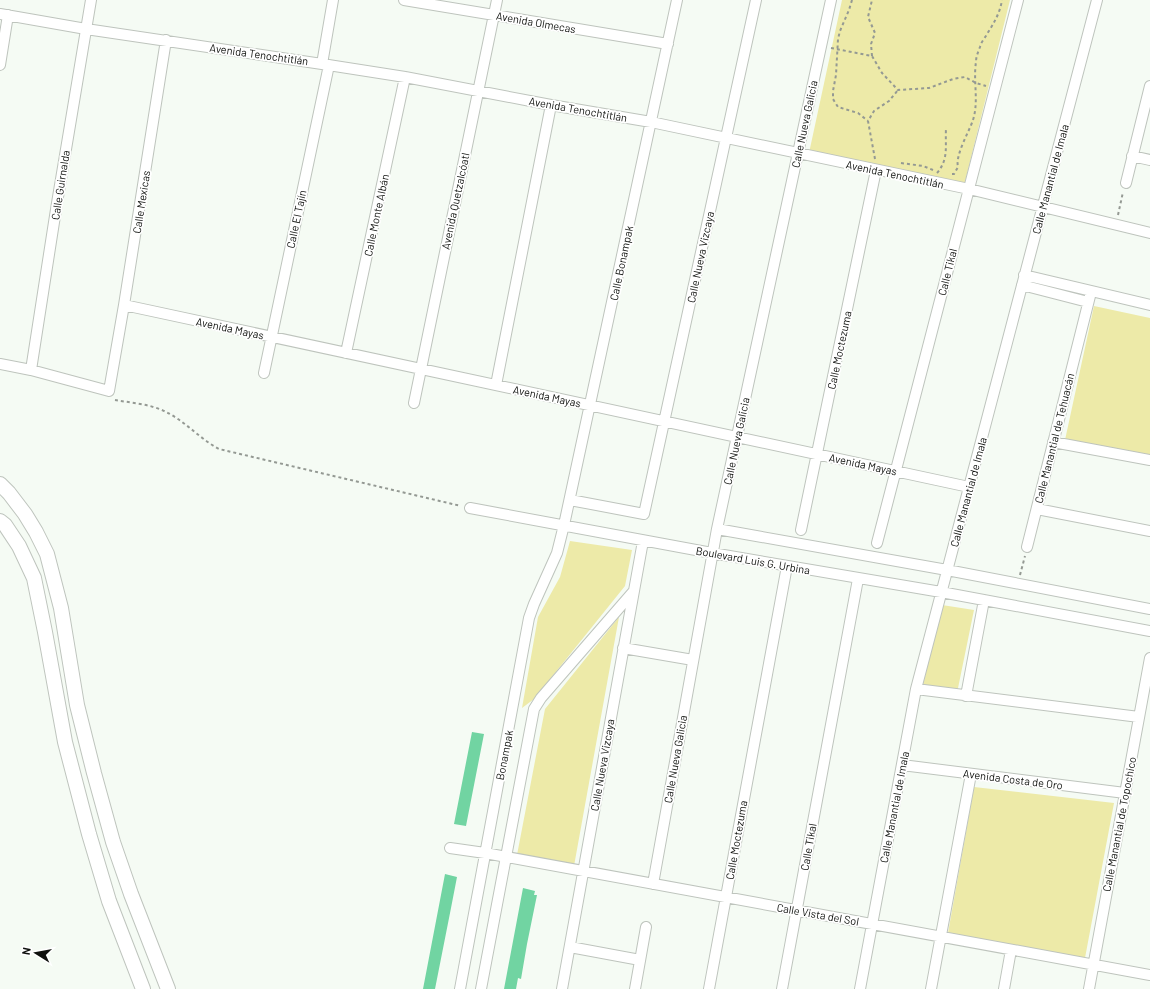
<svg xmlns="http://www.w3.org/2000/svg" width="1150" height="989" font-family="Barlow,sans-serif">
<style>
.green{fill:#edeaa8}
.building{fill:#71d4a2}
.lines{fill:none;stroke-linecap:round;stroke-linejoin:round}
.street-casing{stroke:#bec4bd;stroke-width:12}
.secondary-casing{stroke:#bec4bd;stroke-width:16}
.path{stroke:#949993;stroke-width:2;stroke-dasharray:3 3;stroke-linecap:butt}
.street{stroke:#fff;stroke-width:10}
.secondary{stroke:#fff;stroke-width:14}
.labels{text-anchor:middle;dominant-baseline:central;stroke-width:3.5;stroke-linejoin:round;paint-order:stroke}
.street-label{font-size:11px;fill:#0f110e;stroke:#fff}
</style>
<rect width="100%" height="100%" fill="#f5fbf4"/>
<path class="green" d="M 842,0 L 1010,0 L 964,186 L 809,153 Z
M 1094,306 L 1150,318 L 1150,459 L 1065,440 Z
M 570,541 L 632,550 L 625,586 L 534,699 L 522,708 L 538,617 L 560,577 Z
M 942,605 L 974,610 L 957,693 L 922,689 Z
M 619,617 L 574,866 L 517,855 L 545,709 Z
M 974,787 L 1114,803 L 1085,958 L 948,933 Z"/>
<path class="building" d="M 472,732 L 484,734 L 466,826 L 454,824 Z
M 445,874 L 457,877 L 451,908 L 435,989 L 423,989 Z
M 523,888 L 535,891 L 534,895 L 537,895 L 527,944 L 521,979 L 518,978 L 516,989 L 504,989 Z"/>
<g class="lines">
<defs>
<path id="street" d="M 404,0 L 668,44
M 0,14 L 86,29 L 322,64 L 405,77 L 551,105 L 651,122 L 969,189 L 1150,233
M 322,64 L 333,0
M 0,65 L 8,15
M 1132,156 L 1150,160
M 1126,183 L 1150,86
M 1024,275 L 1150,305
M 1022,285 L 1088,302
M 124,305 L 969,487
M 346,353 L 405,77
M 0,364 L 31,370 L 109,391 L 124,305 L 166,40
M 31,370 L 57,203 L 91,0
M 264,373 L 329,65
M 496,385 L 551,105
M 414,403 L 497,0
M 1053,442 L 1150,460
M 570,500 L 644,514 L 756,0
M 470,508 L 712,553 L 941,592 L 1150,631
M 1037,509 L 1150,531
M 717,529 L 947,570 L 1150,609
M 801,530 L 876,170
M 877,543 L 1018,0
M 1027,547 L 1091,292
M 623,648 L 693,660
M 916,689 L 1139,717
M 966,696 L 984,600
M 902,765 L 1125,793
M 450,848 L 485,853 L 1150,975
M 653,884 L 717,529 L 831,0
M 570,947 L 640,960
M 460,989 L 529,618 L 534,604 L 557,553 L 564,525 L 677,0
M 481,989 L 534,709 L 541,698 L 633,592
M 562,989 L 643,541
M 635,989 L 646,927
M 709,989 L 787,566
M 782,989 L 858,579
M 860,989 L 916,689 L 1097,0
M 931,989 L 971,774
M 1004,989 L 1011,950
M 1089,989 L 1150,658"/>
<path id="secondary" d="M 0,484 L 9,493 L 25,514 L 36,532 L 47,554 L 61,608 L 77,705 L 94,773 L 113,842 L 131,894 L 168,989
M 0,521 L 5,525 L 19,546 L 34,578 L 45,632 L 65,742 L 89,834 L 109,901 L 143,989"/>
</defs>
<use href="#street" class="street-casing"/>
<use href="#secondary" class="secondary-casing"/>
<path class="path" d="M 852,0 L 849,10 L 840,31 L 838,39 L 836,75 L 833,91 L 833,99 L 838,107 L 858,113 L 868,121
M 831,48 L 872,56 L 882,73 L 898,90 L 929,88 L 953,79 L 965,77 L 976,83 L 986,86
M 872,56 L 871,44 L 875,33 L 868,17 L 872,0
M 875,159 L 868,121 L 874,111 L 889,101 L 898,90
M 901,163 L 923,166 L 933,170
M 937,173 C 949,159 945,146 946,129
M 952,174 L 954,174 L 958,167 C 955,155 969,132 973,120 C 979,101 973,81 976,62 C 976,57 978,52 980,47 C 981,42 985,38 987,34 C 994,23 1000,13 1002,0
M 1118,215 L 1123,192
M 115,400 C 132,403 151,404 166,412 C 185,421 200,439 219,449 L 461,506
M 1020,575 L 1025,556"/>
<use href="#street" class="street"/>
<use href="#secondary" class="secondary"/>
</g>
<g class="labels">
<g class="street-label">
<text transform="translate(536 22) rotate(10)">Avenida Olmecas</text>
<text transform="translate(259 54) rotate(8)">Avenida Tenochtitlán</text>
<text transform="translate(578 109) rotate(10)">Avenida Tenochtitlán</text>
<text transform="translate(804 124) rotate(-78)">Calle Nueva Galicia</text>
<text transform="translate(895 174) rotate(12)">Avenida Tenochtitlán</text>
<text transform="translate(1050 179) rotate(-75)">Calle Manantial de Imala</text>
<text transform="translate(60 185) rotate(-81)">Calle Guirnalda</text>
<text transform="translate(455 201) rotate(-78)">Avenida Quetzalcóatl</text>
<text transform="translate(141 202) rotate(-81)">Calle Mexicas</text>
<text transform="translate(376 215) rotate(-78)">Calle Monte Albán</text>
<text transform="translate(296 219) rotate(-78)">Calle El Tajín</text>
<text transform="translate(700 257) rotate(-78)">Calle Nueva Vizcaya</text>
<text transform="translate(621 263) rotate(-78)">Calle Bonampak</text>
<text transform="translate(947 272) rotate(-76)">Calle Tikal</text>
<text transform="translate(230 328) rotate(12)">Avenida Mayas</text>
<text transform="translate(839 350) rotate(-78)">Calle Moctezuma</text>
<text transform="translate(547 396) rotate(12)">Avenida Mayas</text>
<text transform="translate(1054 438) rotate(-76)">Calle Manantial de Tehuacán</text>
<text transform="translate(736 441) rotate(-78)">Calle Nueva Galicia</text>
<text transform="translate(863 464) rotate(12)">Avenida Mayas</text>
<text transform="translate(968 492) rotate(-75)">Calle Manantial de Imala</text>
<text transform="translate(753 560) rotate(10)">Boulevard Luis G. Urbina</text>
<text transform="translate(504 755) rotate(-79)">Bonampak</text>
<text transform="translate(675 759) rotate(-80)">Calle Nueva Galicia</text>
<text transform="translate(602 765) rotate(-80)">Calle Nueva Vizcaya</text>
<text transform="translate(1013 779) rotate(7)">Avenida Costa de Oro</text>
<text transform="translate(894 807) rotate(-79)">Calle Manantial de Imala</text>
<text transform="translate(1119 824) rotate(-79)">Calle Manantial de Topochico</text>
<text transform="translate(736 840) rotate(-80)">Calle Moctezuma</text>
<text transform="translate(808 847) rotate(-80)">Calle Tikal</text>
<text transform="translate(818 914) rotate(10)">Calle Vista del Sol</text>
</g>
</g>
<g transform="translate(36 953) rotate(281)" stroke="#ffffff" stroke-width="3" paint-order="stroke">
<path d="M0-3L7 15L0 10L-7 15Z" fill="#0f110e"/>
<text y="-6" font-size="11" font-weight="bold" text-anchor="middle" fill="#0f110e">N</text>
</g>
</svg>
